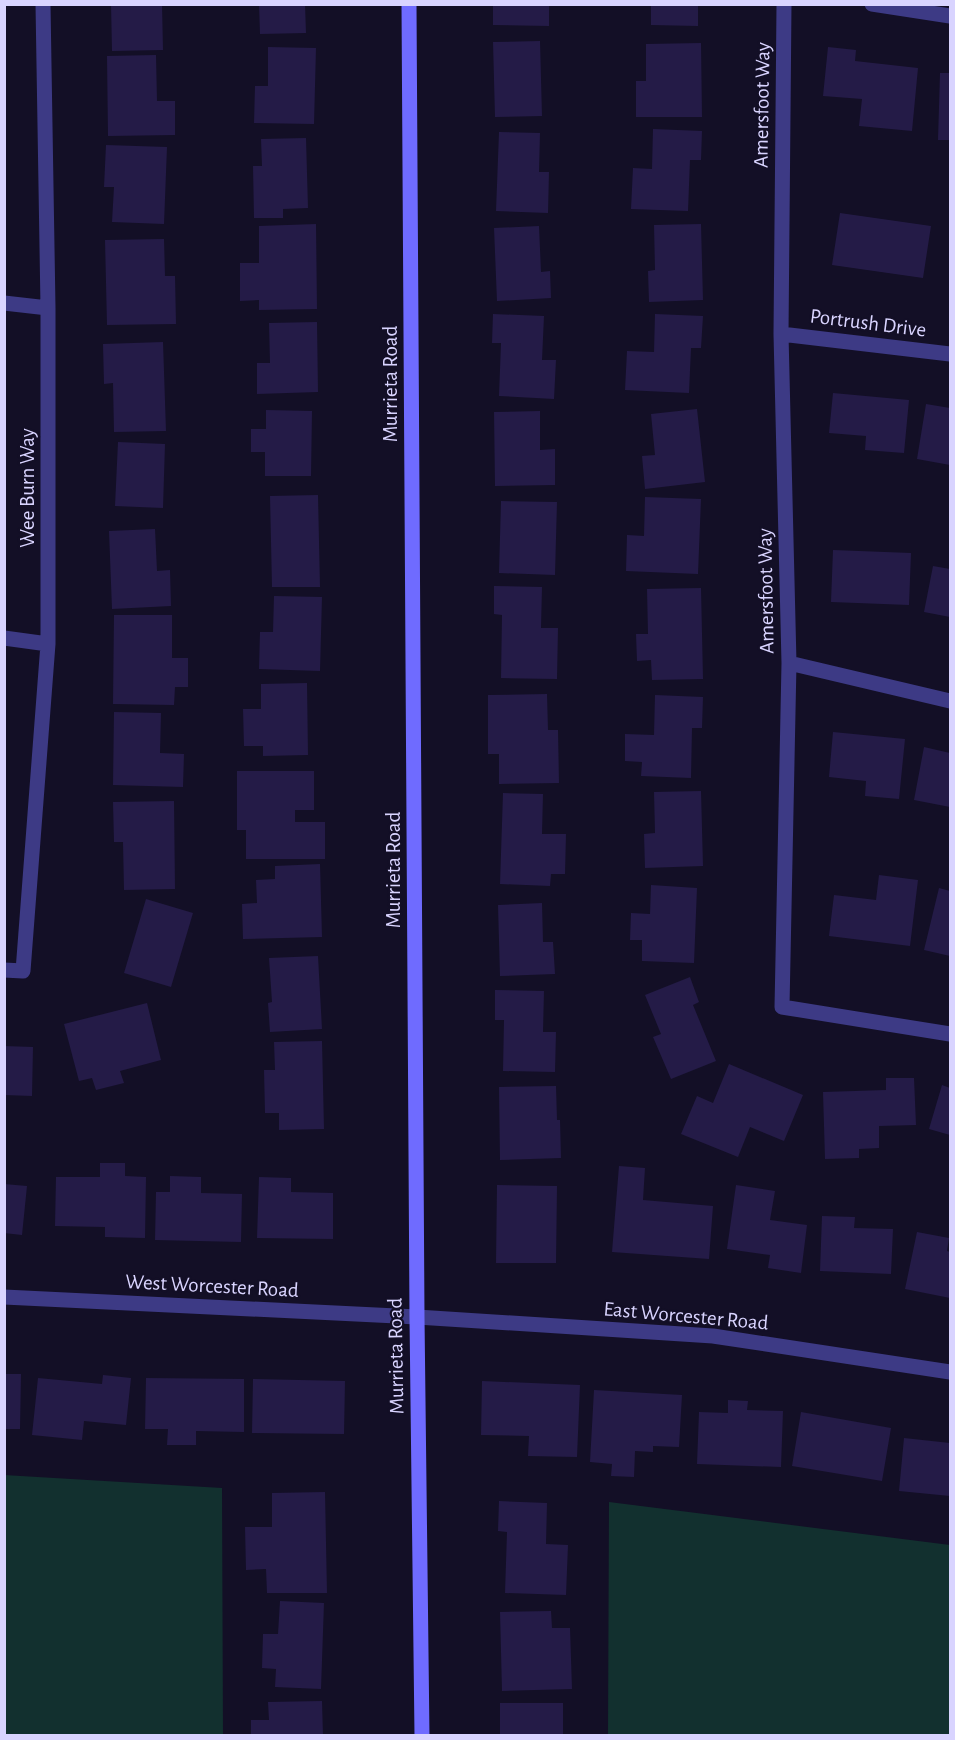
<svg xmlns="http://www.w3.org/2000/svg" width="955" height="1740" font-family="'Alegreya Sans',sans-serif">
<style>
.green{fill:#12302f}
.building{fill:#241b47}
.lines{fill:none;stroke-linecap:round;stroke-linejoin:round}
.minor{stroke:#3d3a85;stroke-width:15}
.secondary{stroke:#6f6bff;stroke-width:15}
.labels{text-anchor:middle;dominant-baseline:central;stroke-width:4.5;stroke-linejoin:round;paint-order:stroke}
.street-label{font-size:21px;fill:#d9d4ff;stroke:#130f26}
</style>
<rect width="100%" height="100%" fill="#130f26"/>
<path class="green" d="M 4,1475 L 222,1488 L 223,1735 L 5,1735 Z
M 609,1502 L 950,1545 L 950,1735 L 608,1735 Z"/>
<path class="building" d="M 111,4 L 162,4 L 163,50 L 112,51 Z
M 259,4 L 305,4 L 306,33 L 260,34 Z
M 493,4 L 549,4 L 549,26 L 493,25 Z
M 651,4 L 698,4 L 698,26 L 651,25 Z
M 540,41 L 542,116 L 495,117 L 493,42 Z
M 701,43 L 702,117 L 636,117 L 636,81 L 646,81 L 646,44 Z
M 268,47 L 316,48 L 314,124 L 254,123 L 255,86 L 268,86 Z
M 828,47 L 856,50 L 855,61 L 918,68 L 912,131 L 859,126 L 862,99 L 823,96 Z
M 156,55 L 157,101 L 175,101 L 175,135 L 108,136 L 107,56 Z
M 940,73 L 950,73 L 950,140 L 938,140 Z
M 653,129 L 702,131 L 701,160 L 690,160 L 688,211 L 631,209 L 633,168 L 652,169 Z
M 499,132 L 540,133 L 539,172 L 549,172 L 548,213 L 496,211 Z
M 306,138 L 308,208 L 283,209 L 283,218 L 254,218 L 253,166 L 262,166 L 261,139 Z
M 106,145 L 167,147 L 164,224 L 112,222 L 114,187 L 104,187 Z
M 840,213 L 931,226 L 923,278 L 832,265 Z
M 316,224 L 317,309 L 259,310 L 259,300 L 240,301 L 240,263 L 259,263 L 259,226 Z
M 701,224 L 703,300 L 649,302 L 648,271 L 655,270 L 654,225 Z
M 539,226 L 541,272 L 550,271 L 551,298 L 497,301 L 494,228 Z
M 164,239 L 165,276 L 175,276 L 176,324 L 107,325 L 105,240 Z
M 493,314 L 544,316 L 542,360 L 556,360 L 554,399 L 499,396 L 501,343 L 492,343 Z
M 655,314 L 703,316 L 701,348 L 691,348 L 689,393 L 625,390 L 627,351 L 654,352 Z
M 317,322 L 318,392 L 257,394 L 257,363 L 270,363 L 269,323 Z
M 163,342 L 166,431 L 114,432 L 113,383 L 104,384 L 103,344 Z
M 833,393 L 909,400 L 904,453 L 865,450 L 866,436 L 829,433 Z
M 926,404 L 950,408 L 950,465 L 917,459 Z
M 697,409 L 705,482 L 645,489 L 642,456 L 655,455 L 651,414 Z
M 266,410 L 312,411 L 311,476 L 265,476 L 265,452 L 251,452 L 251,429 L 266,429 Z
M 540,411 L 540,450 L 555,449 L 555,485 L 495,486 L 494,412 Z
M 118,442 L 165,444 L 163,508 L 115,506 Z
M 318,495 L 320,587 L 272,587 L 270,496 Z
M 645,497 L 701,499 L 698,574 L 626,571 L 627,535 L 644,536 Z
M 501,501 L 557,502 L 555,575 L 499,573 Z
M 155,529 L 157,571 L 170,570 L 171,606 L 112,609 L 109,531 Z
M 833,550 L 911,553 L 909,605 L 831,602 Z
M 933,566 L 950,569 L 950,617 L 924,612 Z
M 494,586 L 542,587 L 541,628 L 558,628 L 557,679 L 501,678 L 502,615 L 494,614 Z
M 701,588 L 703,679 L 652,680 L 651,660 L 637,661 L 636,634 L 648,634 L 647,589 Z
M 274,596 L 322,597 L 320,671 L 259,669 L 260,632 L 273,632 Z
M 114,615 L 172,615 L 172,658 L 188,658 L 188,687 L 175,687 L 174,705 L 113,704 Z
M 307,683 L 308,755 L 263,756 L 263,746 L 244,746 L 243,709 L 261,709 L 261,684 Z
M 547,694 L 548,730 L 558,730 L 559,783 L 499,784 L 499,754 L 488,754 L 488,695 Z
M 655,695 L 703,697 L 702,728 L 692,728 L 691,778 L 641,776 L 642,762 L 625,761 L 625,734 L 654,735 Z
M 114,712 L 161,713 L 160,753 L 184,754 L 183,787 L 113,785 Z
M 833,732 L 905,739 L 899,799 L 865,796 L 866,781 L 829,777 Z
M 924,747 L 950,753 L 950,807 L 914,800 Z
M 237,771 L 314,771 L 314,810 L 295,810 L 295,822 L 325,822 L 325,859 L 246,859 L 246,830 L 237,830 Z
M 701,791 L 703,866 L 645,868 L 644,834 L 655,833 L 654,792 Z
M 503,793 L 543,794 L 542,834 L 566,834 L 565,874 L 551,874 L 550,886 L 500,884 Z
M 174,801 L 175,889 L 124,890 L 123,842 L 114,842 L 113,802 Z
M 320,864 L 322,937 L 243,939 L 242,904 L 257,903 L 256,880 L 275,879 L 275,866 Z
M 879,875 L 918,880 L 910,946 L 829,936 L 834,895 L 876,900 Z
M 651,885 L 697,888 L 694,963 L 642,961 L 642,940 L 630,940 L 631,913 L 650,914 Z
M 939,888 L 950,891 L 950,956 L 924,950 Z
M 146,899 L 193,913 L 171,987 L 124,973 Z
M 542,903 L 543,942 L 553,942 L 555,974 L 500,976 L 498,905 Z
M 318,956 L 322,1029 L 270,1032 L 268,1003 L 272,1002 L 269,958 Z
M 690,977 L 699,1002 L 693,1005 L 716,1061 L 671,1079 L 653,1037 L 661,1034 L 645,995 Z
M 495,990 L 544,991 L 543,1032 L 556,1032 L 555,1072 L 503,1071 L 504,1020 L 495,1020 Z
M 147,1003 L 161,1060 L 120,1071 L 124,1083 L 96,1090 L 92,1078 L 79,1081 L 64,1024 Z
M 322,1041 L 324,1129 L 279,1130 L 279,1113 L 265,1113 L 264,1070 L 275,1070 L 274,1042 Z
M 4,1046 L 33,1047 L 32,1096 L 4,1095 Z
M 729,1064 L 803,1095 L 784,1141 L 750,1127 L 738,1157 L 681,1134 L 697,1096 L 713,1103 Z
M 886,1078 L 914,1078 L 916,1125 L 879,1126 L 879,1148 L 859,1149 L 859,1158 L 825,1159 L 823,1092 L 886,1090 Z
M 942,1085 L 950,1088 L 950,1135 L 929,1129 Z
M 556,1086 L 557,1120 L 560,1120 L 561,1158 L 500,1160 L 499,1087 Z
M 100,1163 L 125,1163 L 125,1176 L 146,1177 L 145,1238 L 105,1237 L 105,1227 L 55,1226 L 56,1177 L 100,1177 Z
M 619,1166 L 645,1168 L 643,1200 L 713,1206 L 709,1259 L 612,1252 Z
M 170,1176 L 201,1177 L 201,1193 L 242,1194 L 241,1242 L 155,1240 L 156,1192 L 170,1192 Z
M 259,1177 L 291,1178 L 291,1192 L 333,1193 L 333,1239 L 257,1238 Z
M 4,1184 L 27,1186 L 22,1235 L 4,1233 Z
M 497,1185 L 557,1186 L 556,1263 L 496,1263 Z
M 736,1185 L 775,1191 L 770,1220 L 807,1225 L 801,1273 L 768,1268 L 770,1255 L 727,1249 Z
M 822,1216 L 855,1217 L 854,1228 L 893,1229 L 891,1274 L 820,1271 Z
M 917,1232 L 949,1238 L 947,1251 L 950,1252 L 950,1298 L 905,1289 Z
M 4,1374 L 21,1374 L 20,1429 L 4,1429 Z
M 103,1375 L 131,1378 L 126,1425 L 84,1421 L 82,1440 L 32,1435 L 38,1378 L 102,1384 Z
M 146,1378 L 244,1379 L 244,1432 L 196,1431 L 196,1445 L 167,1445 L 168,1429 L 145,1429 Z
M 253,1379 L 345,1381 L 344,1434 L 252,1433 Z
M 482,1381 L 580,1385 L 577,1457 L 528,1456 L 529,1436 L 481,1435 Z
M 594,1390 L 682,1395 L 679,1447 L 653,1446 L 653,1452 L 635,1451 L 634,1477 L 611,1476 L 612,1464 L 590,1462 Z
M 728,1400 L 748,1401 L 747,1410 L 783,1411 L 781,1467 L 697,1464 L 699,1412 L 728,1413 Z
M 801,1412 L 891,1428 L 882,1481 L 792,1466 Z
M 904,1438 L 950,1443 L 950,1496 L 899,1491 Z
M 325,1492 L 327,1593 L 267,1593 L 266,1569 L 246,1570 L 245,1527 L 272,1527 L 272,1493 Z
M 499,1501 L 547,1503 L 546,1544 L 568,1545 L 566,1595 L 505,1593 L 507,1532 L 498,1531 Z
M 280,1601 L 324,1603 L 321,1689 L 275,1687 L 276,1669 L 262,1668 L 263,1634 L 278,1634 Z
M 551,1611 L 552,1628 L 570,1628 L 572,1689 L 502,1691 L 500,1612 Z
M 322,1701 L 323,1736 L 251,1736 L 251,1720 L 269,1720 L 268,1702 Z
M 500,1703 L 563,1703 L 563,1736 L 500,1736 Z"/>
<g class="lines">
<path class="minor" d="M 784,4 L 781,334 L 789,663 L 782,1007 L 950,1034
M 872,4 L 950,16
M 4,303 L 48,308
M 781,334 L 950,354
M 4,638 L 48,644
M 789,663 L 950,701
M 4,970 L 23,971 L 48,644 L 48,308 L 43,4
M 4,1297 L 417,1317 L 713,1336 L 950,1372"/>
<path class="secondary" d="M 409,4 L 417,1317 L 422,1736"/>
</g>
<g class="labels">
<g class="street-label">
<text transform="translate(762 105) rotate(-89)">Amersfoot Way</text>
<text transform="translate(868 323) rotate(7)">Portrush Drive</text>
<text transform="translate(390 384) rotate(-90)">Murrieta Road</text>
<text transform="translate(27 488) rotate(-90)">Wee Burn Way</text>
<text transform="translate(766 591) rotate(-91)">Amersfoot Way</text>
<text transform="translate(393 870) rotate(-90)">Murrieta Road</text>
<text transform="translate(212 1286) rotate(3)">West Worcester Road</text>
<text transform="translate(686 1316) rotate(5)">East Worcester Road</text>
<text transform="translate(396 1356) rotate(-91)">Murrieta Road</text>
</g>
</g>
<rect width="955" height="1740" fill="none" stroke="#d9d4ff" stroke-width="12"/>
</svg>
